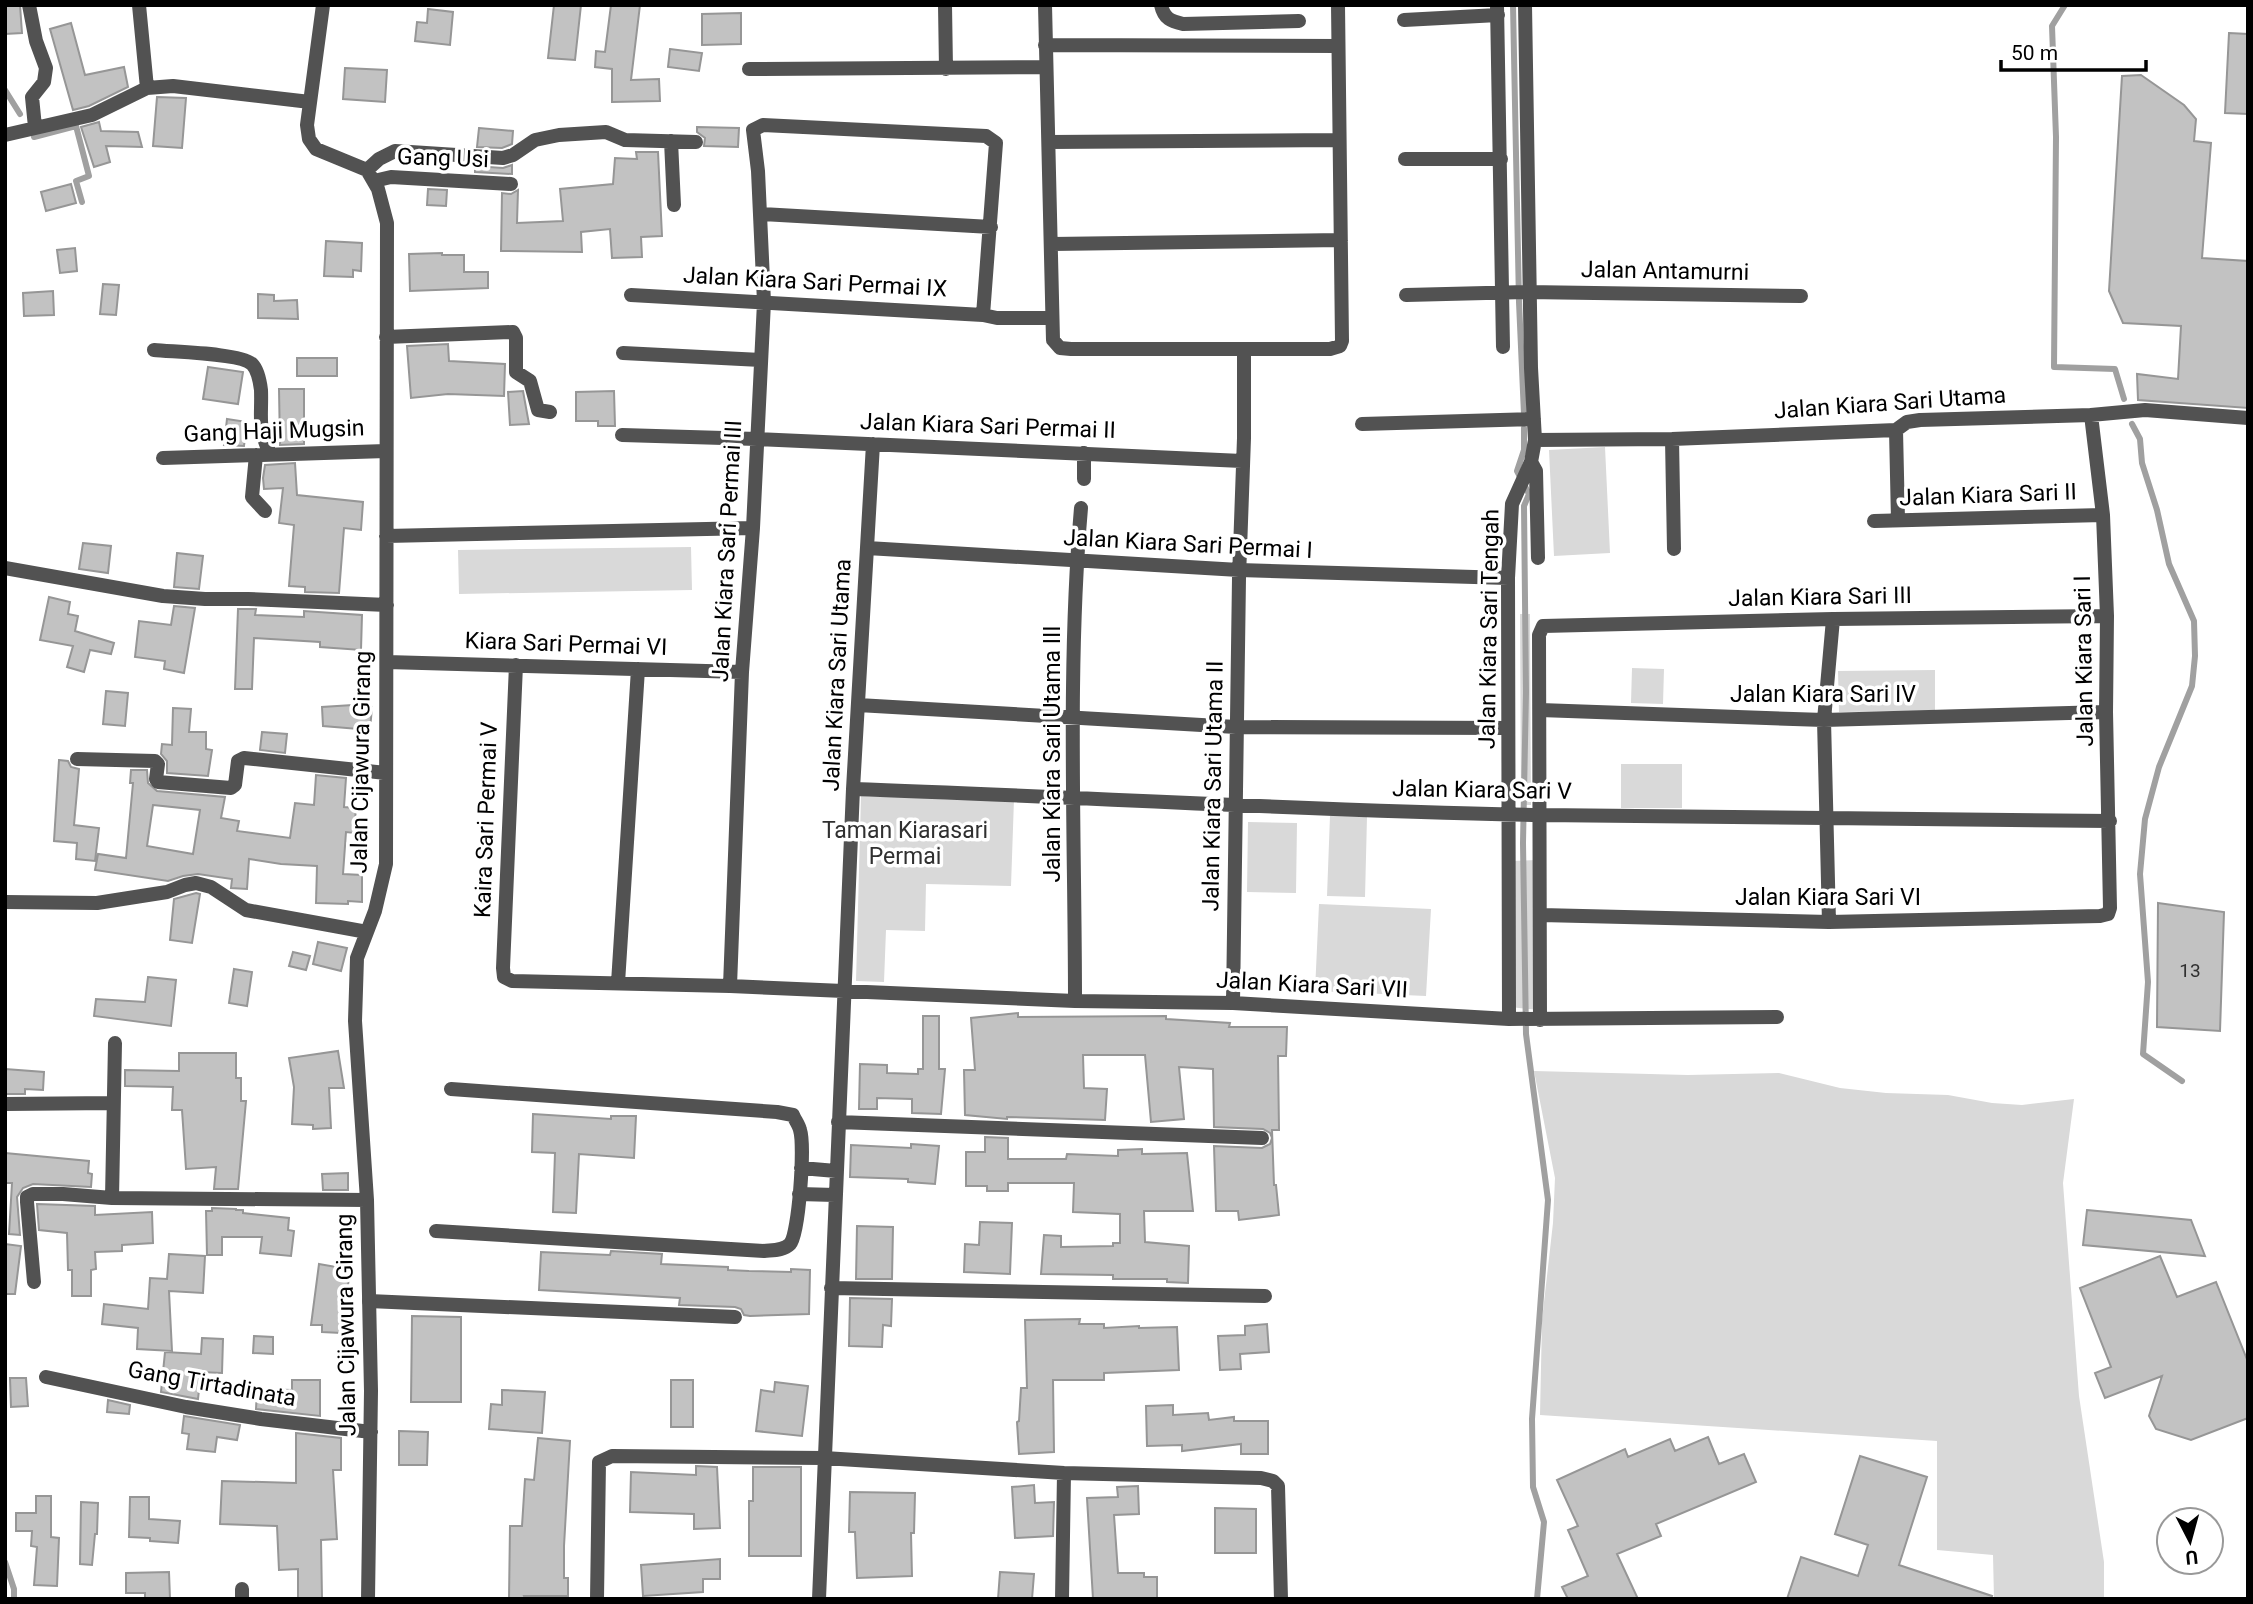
<svg xmlns="http://www.w3.org/2000/svg" width="2253" height="1604" font-family="Roboto,sans-serif">
<style>
.green{fill:#d9d9d9}
.lines{fill:none;stroke-linecap:round;stroke-linejoin:round}
.stream{stroke:#a0a0a0;stroke-width:6}
.building{fill:#c2c2c2;stroke:#969696;stroke-width:2;fill-rule:evenodd}
.pedestrian{stroke:#525252;stroke-width:14}
.minor{stroke:#525252;stroke-width:14}
.labels{text-anchor:middle;dominant-baseline:central;stroke-width:7;stroke-linejoin:round;paint-order:stroke}
.number-label{font-size:19px;fill:#303030}
.street-label{font-size:23px;fill:#000;stroke:#fff}
.park-label{font-size:23px;fill:#303030;stroke:#fff}
</style>
<rect width="100%" height="100%" fill="#fff"/>
<path class="green" d="M 1605,447 L 1610,553 L 1554,556 L 1549,450 Z
M 691,547 L 692,590 L 459,594 L 458,550 Z
M 1520,614 L 1530,614 L 1531,805 L 1521,805 Z
M 1632,668 L 1664,669 L 1663,704 L 1631,703 Z
M 1935,670 L 1935,711 L 1839,712 L 1838,671 Z
M 1621,764 L 1682,764 L 1682,808 L 1621,808 Z
M 861,796 L 1014,799 L 1011,886 L 926,884 L 925,931 L 886,930 L 884,982 L 856,981 Z
M 1330,816 L 1367,817 L 1365,897 L 1327,896 Z
M 1248,822 L 1297,823 L 1296,893 L 1247,892 Z
M 1537,860 L 1539,1010 L 1510,1007 L 1510,861 Z
M 1319,904 L 1431,909 L 1426,996 L 1315,991 Z
M 1534,1071 L 1688,1075 L 1779,1073 L 1840,1088 L 1886,1093 L 1948,1095 L 1992,1103 L 2022,1105 L 2074,1099 L 2063,1183 L 2079,1396 L 2104,1562 L 2104,1599 L 1994,1599 L 1993,1555 L 1937,1550 L 1937,1441 L 1540,1415 L 1542,1320 L 1553,1223 L 1555,1178 Z"/>
<g class="lines">
<path class="stream" d="M 1513,5 L 1519,302 L 1524,414
M 2065,5 L 2052,26 L 2056,137 L 2054,367 L 2115,369 L 2124,399
M 5,90 L 20,114
M 34,137 L 76,126 L 89,176 L 76,181 L 82,202
M 2132,424 L 2140,439 L 2142,463 L 2157,510 L 2169,564 L 2194,621 L 2195,656 L 2192,686 L 2159,767 L 2145,819 L 2140,874 L 2148,982 L 2143,1054 L 2182,1081
M 1524,428 L 1524,450 L 1517,471 L 1529,494 L 1524,506 L 1526,692 L 1523,843 L 1526,1034 L 1548,1200 L 1532,1419 L 1533,1487 L 1544,1522 L 1537,1599
M 5,1562 L 14,1589 L 14,1599"/>
</g>
<path class="building" d="M 5,5 L 20,5 L 22,33 L 5,34 Z
M 554,5 L 581,5 L 575,60 L 548,58 Z
M 611,5 L 640,5 L 631,80 L 659,79 L 660,101 L 612,102 L 612,69 L 595,67 L 596,51 L 605,52 Z
M 428,9 L 453,12 L 450,45 L 415,41 L 417,22 L 427,23 Z
M 741,13 L 741,44 L 702,45 L 702,14 Z
M 71,23 L 85,75 L 124,67 L 128,87 L 89,106 L 73,110 L 50,29 Z
M 2229,33 L 2248,34 L 2248,114 L 2225,113 Z
M 670,49 L 702,53 L 699,71 L 668,67 Z
M 345,68 L 387,70 L 385,102 L 343,99 Z
M 2141,75 L 2184,105 L 2196,119 L 2194,141 L 2211,143 L 2202,258 L 2248,261 L 2248,408 L 2138,400 L 2137,374 L 2178,379 L 2181,326 L 2123,323 L 2109,291 L 2122,76 Z
M 157,97 L 186,98 L 182,148 L 153,146 Z
M 99,122 L 101,131 L 138,132 L 142,147 L 106,146 L 110,162 L 94,167 L 81,127 Z
M 697,127 L 739,128 L 738,147 L 704,146 L 705,138 L 697,132 Z
M 479,128 L 513,131 L 512,144 L 502,148 L 477,147 Z
M 636,152 L 658,152 L 662,236 L 641,237 L 642,257 L 612,258 L 610,229 L 581,232 L 582,252 L 501,251 L 502,193 L 511,194 L 518,190 L 517,223 L 563,221 L 560,189 L 613,184 L 615,158 L 637,159 Z
M 512,165 L 512,174 L 475,172 L 475,166 L 503,168 Z
M 71,184 L 76,203 L 46,211 L 41,192 Z
M 428,189 L 447,190 L 446,206 L 427,205 Z
M 326,241 L 362,243 L 361,271 L 353,270 L 353,277 L 324,276 Z
M 75,248 L 77,271 L 60,273 L 57,250 Z
M 442,253 L 442,255 L 464,255 L 464,272 L 488,272 L 488,288 L 410,291 L 409,254 Z
M 103,284 L 119,285 L 116,315 L 100,314 Z
M 53,291 L 54,315 L 24,316 L 23,293 Z
M 258,294 L 274,295 L 274,301 L 297,300 L 298,319 L 258,318 Z
M 448,344 L 449,361 L 505,364 L 504,396 L 448,394 L 411,398 L 407,346 Z
M 297,358 L 337,358 L 337,376 L 297,376 Z
M 208,367 L 243,372 L 238,404 L 203,399 Z
M 279,389 L 304,389 L 304,444 L 280,445 Z
M 523,391 L 529,424 L 510,425 L 508,392 Z
M 614,391 L 615,426 L 598,426 L 598,421 L 576,421 L 576,392 Z
M 227,419 L 247,422 L 244,446 L 224,445 Z
M 295,463 L 297,495 L 363,502 L 361,530 L 344,528 L 339,593 L 305,592 L 305,587 L 289,586 L 294,525 L 279,523 L 283,488 L 264,489 L 263,478 L 265,465 Z
M 83,543 L 111,546 L 108,573 L 79,569 Z
M 177,553 L 203,556 L 199,589 L 174,587 Z
M 49,597 L 70,602 L 68,614 L 78,616 L 75,631 L 114,643 L 111,654 L 90,650 L 84,672 L 67,667 L 73,646 L 40,640 Z
M 174,606 L 195,608 L 184,673 L 164,669 L 165,661 L 135,657 L 139,621 L 171,625 Z
M 238,609 L 256,609 L 255,615 L 304,617 L 304,611 L 362,615 L 361,650 L 320,647 L 320,642 L 254,638 L 252,689 L 235,689 Z
M 106,691 L 128,693 L 125,726 L 103,724 Z
M 353,705 L 372,707 L 370,730 L 323,726 L 322,707 Z
M 173,708 L 191,709 L 189,732 L 206,732 L 206,749 L 212,750 L 208,776 L 167,773 L 167,761 L 161,754 L 162,744 L 172,745 Z
M 262,732 L 287,734 L 285,753 L 260,750 Z
M 59,760 L 68,761 L 71,767 L 79,769 L 74,825 L 99,828 L 95,861 L 76,859 L 77,843 L 54,841 Z
M 131,770 L 147,770 L 148,783 L 157,791 L 225,797 L 221,818 L 239,821 L 237,831 L 290,838 L 295,803 L 314,805 L 316,775 L 346,778 L 344,807 L 356,808 L 354,833 L 346,832 L 343,874 L 362,875 L 362,902 L 348,901 L 348,904 L 316,903 L 317,866 L 281,864 L 249,859 L 247,889 L 231,888 L 232,879 L 198,874 L 183,876 L 168,881 L 95,870 L 98,854 L 126,858 L 133,783 L 130,783 ZM 153,805 L 200,810 L 193,854 L 147,846 Z
M 196,893 L 200,894 L 192,943 L 170,940 L 174,899 Z
M 2158,903 L 2224,912 L 2220,1031 L 2157,1027 Z
M 318,942 L 347,948 L 341,971 L 313,964 Z
M 293,952 L 310,956 L 306,970 L 289,966 Z
M 234,969 L 252,972 L 247,1006 L 229,1003 Z
M 148,977 L 176,980 L 171,1026 L 94,1016 L 96,999 L 145,1002 Z
M 1018,1013 L 1018,1017 L 1166,1016 L 1166,1019 L 1230,1023 L 1229,1027 L 1287,1027 L 1286,1056 L 1278,1056 L 1279,1130 L 1272,1130 L 1274,1185 L 1276,1185 L 1279,1215 L 1239,1220 L 1238,1211 L 1216,1211 L 1214,1146 L 1262,1148 L 1270,1144 L 1272,1138 L 1270,1133 L 1263,1129 L 1214,1127 L 1213,1069 L 1179,1067 L 1184,1119 L 1151,1122 L 1145,1055 L 1083,1055 L 1084,1088 L 1107,1089 L 1105,1120 L 1007,1117 L 1007,1119 L 965,1115 L 964,1070 L 975,1070 L 971,1018 Z
M 923,1016 L 939,1016 L 939,1069 L 945,1069 L 941,1114 L 912,1113 L 912,1099 L 877,1098 L 877,1109 L 859,1109 L 860,1064 L 887,1065 L 887,1073 L 918,1074 L 918,1069 L 923,1069 Z
M 338,1051 L 344,1088 L 329,1088 L 331,1128 L 313,1129 L 313,1125 L 292,1124 L 294,1087 L 289,1058 Z
M 179,1053 L 236,1053 L 236,1078 L 241,1078 L 241,1101 L 246,1101 L 238,1189 L 214,1189 L 216,1167 L 186,1169 L 182,1110 L 172,1110 L 173,1087 L 125,1086 L 125,1070 L 179,1071 Z
M 5,1069 L 44,1072 L 43,1090 L 25,1089 L 25,1094 L 5,1094 Z
M 533,1114 L 611,1119 L 611,1116 L 636,1116 L 634,1158 L 579,1154 L 576,1213 L 553,1212 L 555,1153 L 532,1152 Z
M 985,1137 L 1008,1138 L 1008,1159 L 1066,1159 L 1067,1154 L 1118,1156 L 1118,1150 L 1142,1149 L 1142,1154 L 1187,1153 L 1193,1211 L 1144,1211 L 1145,1242 L 1189,1246 L 1188,1283 L 1167,1282 L 1167,1279 L 1113,1279 L 1113,1275 L 1041,1274 L 1044,1235 L 1061,1236 L 1061,1247 L 1113,1246 L 1113,1243 L 1120,1243 L 1120,1214 L 1073,1212 L 1074,1183 L 1008,1183 L 1008,1191 L 987,1191 L 987,1186 L 966,1186 L 966,1152 L 985,1152 Z
M 911,1144 L 939,1146 L 935,1184 L 908,1182 L 908,1179 L 850,1177 L 851,1145 L 911,1148 Z
M 5,1153 L 89,1161 L 88,1173 L 92,1174 L 91,1187 L 33,1184 L 23,1188 L 17,1197 L 20,1235 L 9,1234 L 12,1183 L 5,1183 Z
M 348,1173 L 348,1190 L 323,1190 L 322,1174 Z
M 37,1204 L 95,1206 L 95,1215 L 152,1212 L 153,1243 L 122,1245 L 122,1251 L 95,1252 L 96,1269 L 91,1270 L 91,1296 L 72,1296 L 72,1270 L 68,1270 L 67,1233 L 39,1230 Z
M 212,1208 L 236,1209 L 236,1210 L 243,1210 L 243,1213 L 289,1218 L 288,1230 L 294,1231 L 291,1256 L 260,1253 L 262,1237 L 222,1237 L 222,1255 L 207,1255 L 206,1211 L 212,1211 Z
M 2087,1210 L 2191,1220 L 2205,1256 L 2083,1245 Z
M 980,1222 L 1012,1223 L 1010,1274 L 964,1272 L 965,1244 L 979,1245 Z
M 857,1226 L 893,1227 L 892,1279 L 856,1279 Z
M 5,1244 L 21,1246 L 15,1294 L 5,1294 Z
M 611,1251 L 662,1254 L 661,1264 L 728,1267 L 728,1270 L 749,1271 L 791,1272 L 791,1269 L 810,1270 L 809,1314 L 750,1316 L 744,1315 L 741,1309 L 735,1307 L 679,1305 L 680,1298 L 539,1290 L 541,1252 L 610,1255 Z
M 169,1254 L 205,1256 L 203,1293 L 169,1291 L 172,1351 L 137,1349 L 138,1328 L 102,1324 L 104,1304 L 148,1309 L 150,1278 L 167,1279 Z
M 2160,1256 L 2177,1297 L 2216,1282 L 2248,1362 L 2248,1418 L 2191,1440 L 2156,1429 L 2149,1416 L 2162,1376 L 2105,1398 L 2095,1373 L 2111,1367 L 2080,1288 Z
M 319,1264 L 342,1268 L 340,1277 L 349,1278 L 341,1333 L 322,1332 L 322,1325 L 311,1325 Z
M 850,1298 L 892,1299 L 891,1326 L 883,1325 L 882,1347 L 849,1346 Z
M 412,1316 L 461,1317 L 461,1402 L 411,1402 Z
M 1080,1319 L 1079,1324 L 1104,1324 L 1104,1328 L 1139,1326 L 1139,1328 L 1177,1327 L 1179,1370 L 1104,1373 L 1104,1380 L 1053,1380 L 1054,1452 L 1019,1454 L 1017,1422 L 1019,1421 L 1021,1388 L 1027,1388 L 1025,1320 Z
M 1267,1324 L 1269,1352 L 1240,1354 L 1241,1369 L 1220,1370 L 1218,1336 L 1245,1335 L 1245,1326 Z
M 254,1336 L 273,1337 L 273,1354 L 253,1353 Z
M 202,1338 L 223,1339 L 222,1373 L 201,1372 L 198,1399 L 161,1392 L 165,1352 L 201,1354 Z
M 10,1378 L 26,1378 L 28,1406 L 11,1407 Z
M 292,1380 L 320,1380 L 320,1416 L 256,1409 L 257,1389 L 292,1390 Z
M 671,1380 L 693,1380 L 693,1427 L 671,1427 Z
M 775,1382 L 808,1386 L 802,1436 L 756,1431 L 761,1390 L 774,1392 Z
M 502,1390 L 545,1392 L 542,1433 L 489,1429 L 491,1404 L 502,1405 Z
M 108,1400 L 130,1405 L 129,1414 L 107,1412 Z
M 1173,1405 L 1173,1415 L 1208,1413 L 1209,1420 L 1234,1417 L 1234,1421 L 1268,1421 L 1268,1454 L 1241,1454 L 1241,1444 L 1182,1451 L 1182,1445 L 1147,1446 L 1146,1406 Z
M 184,1416 L 240,1425 L 237,1440 L 217,1437 L 215,1452 L 187,1449 L 189,1434 L 182,1433 Z
M 399,1431 L 428,1432 L 427,1465 L 399,1465 Z
M 296,1433 L 341,1438 L 341,1470 L 333,1470 L 337,1539 L 321,1540 L 322,1599 L 298,1599 L 298,1569 L 279,1570 L 277,1526 L 220,1524 L 222,1481 L 296,1483 Z
M 1708,1437 L 1719,1464 L 1744,1454 L 1756,1482 L 1656,1524 L 1661,1536 L 1617,1554 L 1638,1599 L 1568,1599 L 1562,1587 L 1588,1576 L 1568,1530 L 1578,1526 L 1557,1480 L 1625,1449 L 1628,1457 L 1670,1439 L 1675,1451 Z
M 538,1438 L 570,1441 L 564,1546 L 564,1578 L 568,1578 L 568,1596 L 524,1596 L 525,1599 L 509,1599 L 510,1526 L 522,1526 L 525,1479 L 534,1480 Z
M 1860,1456 L 1927,1477 L 1899,1565 L 1992,1596 L 1991,1599 L 1787,1599 L 1801,1557 L 1858,1576 L 1868,1545 L 1835,1534 Z
M 696,1466 L 717,1467 L 720,1528 L 694,1529 L 694,1514 L 630,1512 L 631,1472 L 696,1475 Z
M 753,1467 L 801,1467 L 801,1556 L 749,1556 L 749,1501 L 753,1501 Z
M 1034,1485 L 1035,1503 L 1054,1502 L 1053,1536 L 1015,1538 L 1012,1487 Z
M 1138,1486 L 1139,1514 L 1114,1515 L 1118,1573 L 1144,1573 L 1144,1577 L 1157,1577 L 1157,1599 L 1093,1599 L 1087,1498 L 1118,1497 L 1117,1487 Z
M 850,1492 L 915,1493 L 914,1533 L 911,1533 L 912,1576 L 857,1578 L 855,1532 L 849,1532 Z
M 36,1496 L 51,1496 L 51,1537 L 59,1538 L 57,1586 L 34,1585 L 37,1547 L 31,1546 L 32,1531 L 16,1531 L 16,1513 L 36,1513 Z
M 130,1497 L 149,1497 L 149,1519 L 180,1521 L 178,1543 L 150,1541 L 150,1538 L 129,1537 Z
M 81,1502 L 98,1503 L 97,1534 L 95,1534 L 92,1565 L 80,1564 Z
M 1215,1508 L 1256,1509 L 1256,1553 L 1215,1553 Z
M 720,1559 L 720,1579 L 703,1579 L 703,1592 L 643,1596 L 641,1565 Z
M 169,1572 L 170,1599 L 145,1599 L 145,1593 L 126,1593 L 126,1573 Z
M 1000,1572 L 1034,1574 L 1032,1599 L 998,1599 Z"/>
<g class="lines">
<path class="pedestrian" d="M 369,1301 L 735,1317"/>
<path class="minor" d="M 29,5 L 36,41 L 46,68 L 44,82 L 32,97 L 35,127
M 139,5 L 147,88
M 323,5 L 307,125 L 309,139 L 316,149 L 367,170 L 378,189 L 387,223 L 386,864 L 375,911 L 357,958 L 355,1021 L 367,1200 L 371,1391 L 368,1599
M 945,5 L 946,69
M 1045,5 L 1053,340 L 1060,348 L 1071,349 L 1330,349 L 1340,346 L 1342,341 L 1338,5
M 1161,5 C 1164,19 1171,21 1183,24 L 1299,21
M 1497,5 L 1503,347
M 1404,20 L 1498,15
M 1045,45 L 1338,46
M 749,69 L 1046,67
M 5,135 L 92,115 L 147,88 L 173,86 L 310,102
M 671,141 L 674,205
M 1049,142 L 1339,140
M 1405,159 L 1501,159
M 367,170 L 379,159 L 395,151 L 503,158 L 513,155 L 535,140 L 559,135 L 606,132 L 625,140 L 696,142
M 374,181 L 391,177 L 511,184
M 760,214 L 991,227
M 1052,244 L 1341,240
M 631,295 L 983,315 L 997,318 L 1052,318
M 1406,295 L 1527,292 L 1801,296
M 386,337 L 513,332 L 516,338 L 516,372 L 530,381 L 538,410 L 550,412
M 154,350 C 173,352 240,353 252,364 C 258,370 260,382 261,390 C 262,419 257,425 270,454
M 623,353 L 761,360
M 1362,424 L 1534,419
M 1896,430 L 1898,520
M 622,435 L 757,439 L 1242,461
M 1672,439 L 1674,549
M 1535,440 L 1672,439 L 1896,430 L 1907,422 L 1920,420 L 2091,415 L 2145,410 L 2248,418
M 256,455 L 252,497 L 265,511
M 163,458 L 386,451
M 1531,462 L 1536,471 L 1538,558
M 1084,479 L 1084,453
M 1874,521 L 2103,515
M 386,536 L 753,528
M 867,548 L 1239,570 L 1508,578
M 5,568 L 163,596 L 205,599 L 248,599 L 387,605
M 387,662 L 742,672
M 516,665 L 503,968 L 504,977 L 512,981 L 730,986 L 1075,1001 L 1233,1003 L 1509,1019 L 1777,1017
M 858,705 L 1236,727 L 1508,728
M 1540,710 L 1824,720 L 2106,712
M 77,759 L 155,761 L 158,764 L 156,779 L 158,782 L 231,788 L 235,785 L 238,761 L 244,758 L 386,773
M 853,789 C 1083,797 1312,811 1541,815 C 1731,818 1920,818 2110,821
M 5,902 L 97,903 L 167,892 L 185,885 L 196,883 L 211,887 L 246,910 L 367,932
M 1541,915 L 1829,922 L 2100,916 L 2108,914 L 2110,908 L 2106,712 L 2107,616 L 2103,515 L 2091,415
M 1829,922 L 1824,720 L 1833,619
M 618,983 L 638,669
M 730,986 L 742,672 L 753,528 L 764,302 L 758,171 L 753,130 L 763,125 L 986,136 L 996,143 L 983,315
M 1075,1001 C 1075,837 1067,672 1081,508
M 1233,1003 L 1239,578 L 1244,438 L 1244,349
M 1509,1019 L 1508,578 L 1512,504 L 1531,462 L 1535,440 L 1531,368 L 1525,5
M 1540,1020 L 1539,635 L 1543,626 L 1833,619 L 2107,616
M 5,1104 L 113,1103
M 838,1122 L 1262,1138
M 801,1168 L 836,1171
M 799,1194 L 835,1195
M 112,1198 L 115,1043
M 436,1231 L 764,1251 C 772,1250 783,1251 790,1244 C 799,1234 805,1145 800,1130 C 799,1125 795,1120 793,1115 L 777,1112 L 451,1089
M 34,1282 L 27,1202 L 27,1197 L 33,1194 L 63,1194 L 112,1198 L 367,1200
M 831,1288 L 1265,1296
M 46,1377 L 186,1407 L 261,1419 L 371,1432
M 242,1599 L 242,1589
M 597,1599 L 599,1462 L 612,1456 L 824,1458 L 1064,1473 L 1261,1478 L 1273,1481 L 1278,1486 L 1281,1599
M 819,1599 L 853,789 L 873,444
M 1062,1599 L 1064,1473"/>
</g>
<g class="labels">
<g class="number-label">
<text x="2190" y="970">13</text>
</g>
<g class="street-label">
<text transform="translate(443 158) rotate(2)">Gang Usi</text>
<text transform="translate(1665 271) rotate(1)">Jalan Antamurni</text>
<text transform="translate(815 282) rotate(3)">Jalan Kiara Sari Permai IX</text>
<text transform="translate(1890 403) rotate(-4)">Jalan Kiara Sari Utama</text>
<text transform="translate(988 426) rotate(2)">Jalan Kiara Sari Permai II</text>
<text transform="translate(274 431) rotate(-2)">Gang Haji Mugsin</text>
<text transform="translate(1988 495) rotate(-2)">Jalan Kiara Sari II</text>
<text transform="translate(1188 544) rotate(3)">Jalan Kiara Sari Permai I</text>
<text transform="translate(727 551) rotate(-87)">Jalan Kiara Sari Permai III</text>
<text transform="translate(1820 597) rotate(-1)">Jalan Kiara Sari III</text>
<text transform="translate(1489 629) rotate(-89)">Jalan Kiara Sari Tengah</text>
<text transform="translate(566 644) rotate(2)">Kiara Sari Permai VI</text>
<text transform="translate(2084 661) rotate(-91)">Jalan Kiara Sari I</text>
<text transform="translate(837 675) rotate(-87)">Jalan Kiara Sari Utama</text>
<text x="1823" y="694">Jalan Kiara Sari IV</text>
<text transform="translate(1052 754) rotate(-90)">Jalan Kiara Sari Utama III</text>
<text transform="translate(361 762) rotate(-89)">Jalan Cijawura Girang</text>
<text transform="translate(1213 786) rotate(-89)">Jalan Kiara Sari Utama II</text>
<text transform="translate(1482 790) rotate(1)">Jalan Kiara Sari V</text>
<text transform="translate(486 820) rotate(-88)">Kaira Sari Permai V</text>
<text x="1828" y="897">Jalan Kiara Sari VI</text>
<text transform="translate(1312 985) rotate(3)">Jalan Kiara Sari VII</text>
<text transform="translate(346 1325) rotate(-91)">Jalan Cijawura Girang</text>
<text transform="translate(212 1384) rotate(10)">Gang Tirtadinata</text>
</g>
<g class="park-label">
<text x="905" y="830">Taman Kiarasari<tspan x="905" dy="26">Permai</tspan></text>
</g>
</g>
<rect width="2253" height="1604" fill="none" stroke="#000000" stroke-width="14"/>
<g transform="translate(2190 1541) rotate(174)"><circle r="33" fill="#ffffff" stroke="#999999" stroke-width="2"/>
<path d="M0-5L12 26L0 18L-12 26Z" fill="#000000"/>
<text y="-10" font-size="19" font-weight="bold" text-anchor="middle" fill="#000000">U</text>
</g>
<path d="M2001 60v10h145v-10" fill="none" stroke="#000000" stroke-width="3.5"/>
<text x="2011" y="60" font-size="21" fill="#000000" stroke="#ffffff" stroke-width="5" paint-order="stroke">50 m</text>
</svg>
